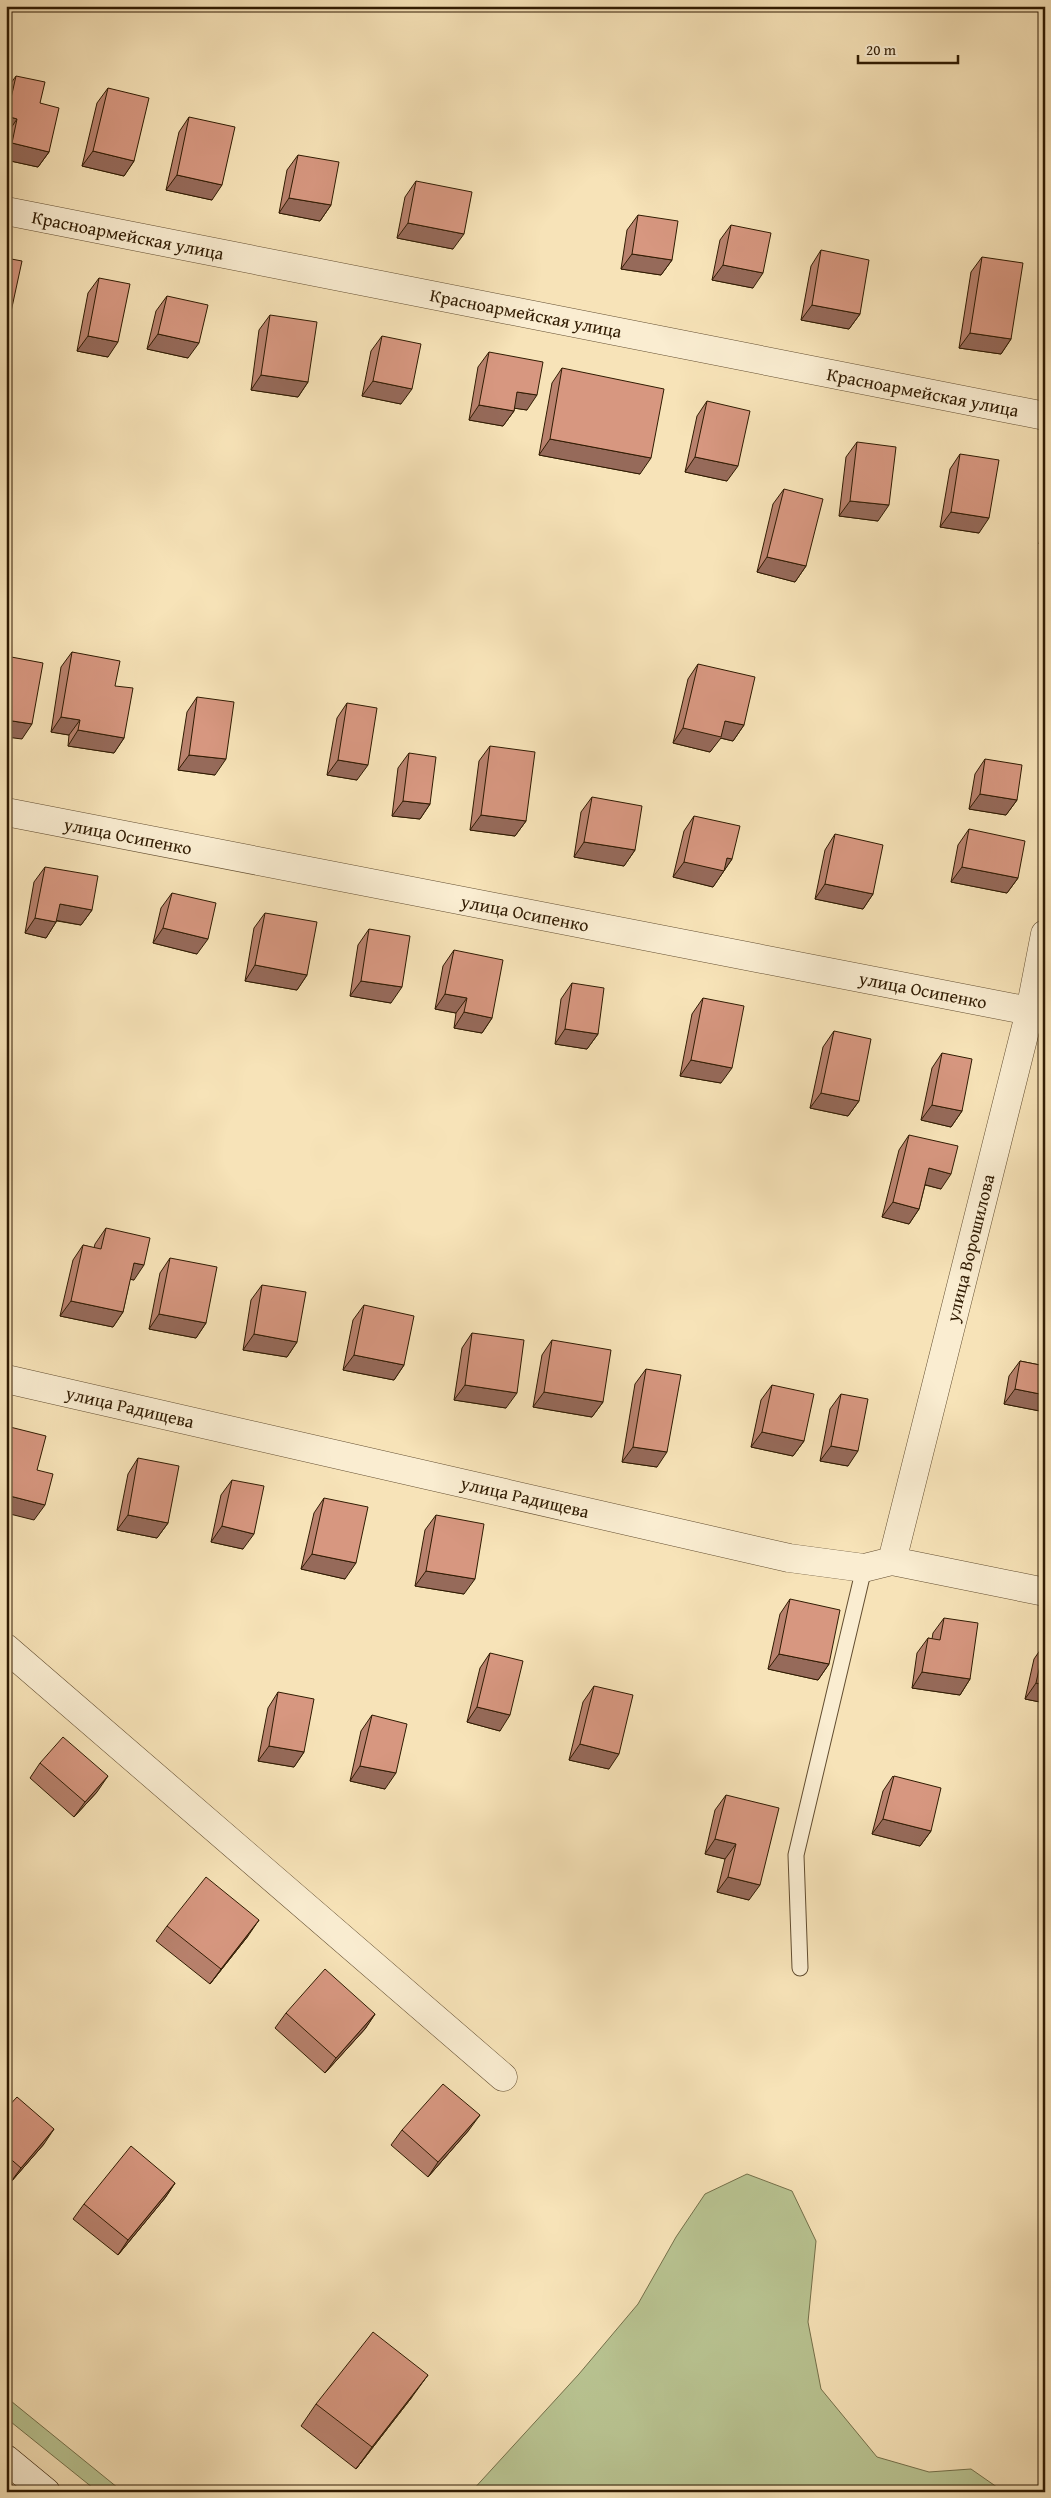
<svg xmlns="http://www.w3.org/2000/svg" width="1051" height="2498" font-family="'Gentium Book Plus',serif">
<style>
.green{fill:#b9c492;stroke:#74704a}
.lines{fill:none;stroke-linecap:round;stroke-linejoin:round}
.lane-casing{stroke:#624d30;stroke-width:17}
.street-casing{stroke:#624d30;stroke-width:29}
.secondary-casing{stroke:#301b02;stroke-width:29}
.lane{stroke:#faedd1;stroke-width:15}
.street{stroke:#faedd1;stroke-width:28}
.secondary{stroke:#faedd1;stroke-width:28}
.wall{fill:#b9826e;stroke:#301b02}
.shaded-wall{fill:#966a5a;stroke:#301b02}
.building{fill:#d79780;stroke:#301b02}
.labels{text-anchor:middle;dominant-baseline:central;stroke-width:5;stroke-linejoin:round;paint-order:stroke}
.street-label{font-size:18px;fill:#301b02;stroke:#faedd1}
</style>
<rect width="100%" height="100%" fill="#f7e3b8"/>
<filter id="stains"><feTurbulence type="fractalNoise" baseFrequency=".004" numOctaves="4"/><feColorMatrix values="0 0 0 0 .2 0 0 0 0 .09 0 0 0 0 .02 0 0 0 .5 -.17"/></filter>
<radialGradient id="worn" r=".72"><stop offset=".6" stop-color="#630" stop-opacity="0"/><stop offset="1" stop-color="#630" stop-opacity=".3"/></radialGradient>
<path class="green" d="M 747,2174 L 792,2191 L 816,2241 L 808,2322 L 821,2389 L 877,2457 L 929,2472 L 971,2469 L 1004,2492 L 471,2492 L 579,2374 L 638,2304 L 676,2237 L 705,2194 Z
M 6,2397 L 123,2492 L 98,2492 L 6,2418 Z"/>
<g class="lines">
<defs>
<path id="lane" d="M 800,1968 L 796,1855 L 864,1568"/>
<path id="street" d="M 6,211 L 1045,416
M 6,812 L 1045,1014
M 6,1379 L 789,1558 L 864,1568 L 892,1561 L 1045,1592
M 892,1561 L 1030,1011 L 1045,934
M 6,1648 L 503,2077"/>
<path id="secondary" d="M 6,2459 L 46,2492"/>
</defs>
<use href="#lane" class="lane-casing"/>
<use href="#street" class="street-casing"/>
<use href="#secondary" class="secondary-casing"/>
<use href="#lane" class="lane"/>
<use href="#street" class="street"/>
<use href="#secondary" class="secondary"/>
</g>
<path class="wall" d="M 16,76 L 40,103 L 49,152 L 38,167 L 6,160 L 6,90 Z
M 108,88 L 134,161 L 124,176 L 82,166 L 97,103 Z
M 189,117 L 212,200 L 166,190 L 179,132 Z
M 298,155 L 331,205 L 320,221 L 279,213 L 287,170 Z
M 416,181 L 453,249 L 397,238 L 405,197 Z
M 638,215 L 672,260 L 661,275 L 621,269 L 627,230 Z
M 731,225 L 753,288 L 712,280 L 720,240 Z
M 821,250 L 860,314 L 849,329 L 801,320 L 811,266 Z
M 982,257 L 1011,339 L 1001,354 L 959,348 L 971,272 Z
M 99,278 L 108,357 L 77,351 L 88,293 Z
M 167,296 L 188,358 L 147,349 L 156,311 Z
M 270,315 L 308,382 L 298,397 L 251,390 L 259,330 Z
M 382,336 L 401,404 L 362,396 L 371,351 Z
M 489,352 L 527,410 L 514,408 L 514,411 L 503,426 L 469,420 L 478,367 Z
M 562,368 L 640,474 L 539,455 L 552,383 Z
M 707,401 L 727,481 L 685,472 L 697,416 Z
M 857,442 L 878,521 L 839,516 L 846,457 Z
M 960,454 L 979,533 L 940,527 L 950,469 Z
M 784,489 L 806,566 L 795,582 L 757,572 L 773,504 Z
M 1045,509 L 1045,545 L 1039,544 Z
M 72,652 L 115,686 L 124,738 L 114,753 L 68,746 L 69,735 L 51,732 L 61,667 Z
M 698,664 L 744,725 L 733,741 L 720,738 L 710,752 L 673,743 L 688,679 Z
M 197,697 L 215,775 L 178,770 L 187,712 Z
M 347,703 L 357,780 L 327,775 L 337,718 Z
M 490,746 L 526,821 L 515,836 L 470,830 L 479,761 Z
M 409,753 L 430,804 L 420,819 L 392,816 L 398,768 Z
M 985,759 L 1017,800 L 1006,815 L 969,809 L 975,774 Z
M 592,797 L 635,850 L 624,866 L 574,857 L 581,812 Z
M 694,816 L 732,859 L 713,887 L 673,877 L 684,831 Z
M 969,829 L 1018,878 L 1007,893 L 951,882 L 958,845 Z
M 835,834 L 873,894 L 863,909 L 815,899 L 825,850 Z
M 45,867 L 92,910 L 81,925 L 57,921 L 56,922 L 46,938 L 25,933 L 34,882 Z
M 172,893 L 197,954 L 153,943 L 161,908 Z
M 265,913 L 307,975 L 297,990 L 245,981 L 254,928 Z
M 369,929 L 391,1003 L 350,996 L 358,945 Z
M 454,950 L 492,1018 L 482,1033 L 454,1028 L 456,1013 L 435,1009 L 443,966 Z
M 572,983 L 598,1034 L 587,1049 L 555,1044 L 561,999 Z
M 703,998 L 721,1083 L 680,1076 L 692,1014 Z
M 834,1031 L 859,1101 L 848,1116 L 810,1108 L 823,1047 Z
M 942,1053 L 962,1111 L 951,1127 L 921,1120 L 932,1068 Z
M 909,1135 L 941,1189 L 925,1185 L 919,1209 L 909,1224 L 882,1217 L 899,1150 Z
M 106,1228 L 134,1280 L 130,1279 L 123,1312 L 113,1327 L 60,1316 L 73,1260 L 83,1245 L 94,1248 L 95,1244 Z
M 170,1258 L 206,1323 L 196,1338 L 149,1329 L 160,1273 Z
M 262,1285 L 297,1342 L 287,1357 L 243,1350 L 251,1300 Z
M 364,1305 L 404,1365 L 394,1380 L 343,1370 L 353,1320 Z
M 472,1333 L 506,1408 L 454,1400 L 462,1348 Z
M 552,1340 L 603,1402 L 592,1417 L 533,1407 L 542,1355 Z
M 1020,1361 L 1045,1366 L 1045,1412 L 1004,1404 L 1009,1376 Z
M 646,1369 L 657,1467 L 622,1462 L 635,1384 Z
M 772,1385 L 804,1441 L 793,1456 L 751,1447 L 761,1400 Z
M 841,1394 L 848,1466 L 820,1461 L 830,1409 Z
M 138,1458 L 168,1523 L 157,1538 L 117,1530 L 128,1474 Z
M 232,1480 L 243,1549 L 211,1542 L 221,1495 Z
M 324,1498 L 345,1579 L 301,1569 L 314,1513 Z
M 436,1515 L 464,1594 L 415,1586 L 425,1530 Z
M 790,1599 L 829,1664 L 818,1680 L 768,1669 L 780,1614 Z
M 944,1618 L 970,1679 L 960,1695 L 912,1688 L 917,1653 L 928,1638 L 932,1639 L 933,1633 Z
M 1045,1643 L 1045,1703 L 1025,1699 L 1034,1659 Z
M 490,1653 L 500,1731 L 467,1722 L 480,1668 Z
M 594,1686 L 609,1769 L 569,1760 L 583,1702 Z
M 278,1692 L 304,1752 L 294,1767 L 258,1761 L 268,1708 Z
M 372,1715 L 385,1789 L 350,1781 L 361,1731 Z
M 40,1763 L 97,1792 L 74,1817 L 30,1778 Z
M 893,1776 L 931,1831 L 920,1846 L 872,1834 L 883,1791 Z
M 726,1795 L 749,1900 L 717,1892 L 725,1859 L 705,1854 L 715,1810 Z
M 167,1926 L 248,1936 L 210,1984 L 156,1941 Z
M 286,2013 L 375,2014 L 365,2029 L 325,2073 L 275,2028 Z
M 6,2109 L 44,2144 L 10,2183 L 6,2179 Z
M 402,2130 L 469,2130 L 428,2177 L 391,2145 Z
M 175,2183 L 165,2198 L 118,2255 L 73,2219 L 84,2204 Z
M 412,2397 L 356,2469 L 301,2426 L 316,2404 Z"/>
<path class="shaded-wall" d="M 240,6 L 250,6 L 248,8 Z
M 7,116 L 17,119 L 7,134 L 6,117 Z
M 12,143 L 49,152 L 38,167 L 6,160 L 6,151 Z
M 93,151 L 134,161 L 124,176 L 82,166 Z
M 177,175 L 222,185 L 212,200 L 166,190 Z
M 289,198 L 331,205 L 320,221 L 279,213 Z
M 408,223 L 464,234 L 453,249 L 397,238 Z
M 632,254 L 672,260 L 661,275 L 621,269 Z
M 723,265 L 763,273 L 753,288 L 712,280 Z
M 812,305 L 860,314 L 849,329 L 801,320 Z
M 970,333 L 1011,339 L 1001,354 L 959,348 Z
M 158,334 L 199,343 L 188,358 L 147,349 Z
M 88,336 L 118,342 L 108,357 L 77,351 Z
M 261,375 L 308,382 L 298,397 L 251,390 Z
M 373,381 L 412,389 L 401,404 L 362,396 Z
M 517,392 L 537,395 L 527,410 L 506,407 Z
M 479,405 L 514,411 L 503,426 L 469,420 Z
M 550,439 L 651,458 L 640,474 L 539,455 Z
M 695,457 L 738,466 L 727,481 L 685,472 Z
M 850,501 L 889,505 L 878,521 L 839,516 Z
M 951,512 L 989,518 L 979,533 L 940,527 Z
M 1045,535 L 1045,545 L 1039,544 Z
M 767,557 L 806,566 L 795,582 L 757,572 Z
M 61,717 L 80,720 L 69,735 L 51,732 Z
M 6,720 L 32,724 L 22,739 L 6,737 Z
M 725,721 L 744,725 L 733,741 L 721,738 L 710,752 L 673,743 L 683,728 Z
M 78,730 L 124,738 L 114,753 L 68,746 Z
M 189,755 L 226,759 L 215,775 L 178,770 Z
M 338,760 L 368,765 L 357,780 L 327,775 Z
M 980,794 L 1017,800 L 1006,815 L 969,809 Z
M 403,801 L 430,804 L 420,819 L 392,816 Z
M 481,815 L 526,821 L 515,836 L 470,830 Z
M 584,842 L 635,850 L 624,866 L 574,857 Z
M 727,858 L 732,859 L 713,887 L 673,877 L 684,862 Z
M 962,867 L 1018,878 L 1007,893 L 951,882 Z
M 825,884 L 873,894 L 863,909 L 815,899 Z
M 60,904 L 92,910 L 81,925 L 49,919 Z
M 35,918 L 56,922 L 46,938 L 25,933 Z
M 163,928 L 208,939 L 197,954 L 153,943 Z
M 255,965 L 307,975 L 297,990 L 245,981 Z
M 361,981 L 402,987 L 391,1003 L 350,996 Z
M 445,994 L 467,998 L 456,1013 L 435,1009 Z
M 464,1012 L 492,1018 L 482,1033 L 454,1028 Z
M 565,1029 L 598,1034 L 587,1049 L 555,1044 Z
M 691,1060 L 732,1068 L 721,1083 L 680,1076 Z
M 821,1093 L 859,1101 L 848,1116 L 810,1108 Z
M 932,1105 L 962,1111 L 951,1127 L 921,1120 Z
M 929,1168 L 951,1174 L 941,1189 L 919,1183 Z
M 893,1202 L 919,1209 L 909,1224 L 882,1217 Z
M 134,1263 L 144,1265 L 134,1280 L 123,1278 Z
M 71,1301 L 123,1312 L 113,1327 L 60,1316 Z
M 159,1314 L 206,1323 L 196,1338 L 149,1329 Z
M 254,1334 L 297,1342 L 287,1357 L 243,1350 Z
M 354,1355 L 404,1365 L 394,1380 L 343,1370 Z
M 465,1385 L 517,1393 L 506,1408 L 454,1400 Z
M 1015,1389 L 1045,1395 L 1045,1412 L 1004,1404 Z
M 544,1392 L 603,1402 L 592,1417 L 533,1407 Z
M 762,1432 L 804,1441 L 793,1456 L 751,1447 Z
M 831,1446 L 858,1451 L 848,1466 L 820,1461 Z
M 633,1447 L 667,1452 L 657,1467 L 622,1462 Z
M 6,1495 L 45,1505 L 34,1520 L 6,1513 Z
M 128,1515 L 168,1523 L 157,1538 L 117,1530 Z
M 222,1526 L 254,1534 L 243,1549 L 211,1542 Z
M 312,1554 L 356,1563 L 345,1579 L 301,1569 Z
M 426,1571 L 475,1579 L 464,1594 L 415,1586 Z
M 779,1654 L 829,1664 L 818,1680 L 768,1669 Z
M 922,1672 L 970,1679 L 960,1695 L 912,1688 Z
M 1036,1683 L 1045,1685 L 1045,1703 L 1025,1699 Z
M 477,1707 L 510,1715 L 500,1731 L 467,1722 Z
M 580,1744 L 619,1754 L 609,1769 L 569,1760 Z
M 269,1746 L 304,1752 L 294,1767 L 258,1761 Z
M 360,1766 L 396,1773 L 385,1789 L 350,1781 Z
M 108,1776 L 97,1792 L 74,1817 L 85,1802 Z
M 883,1819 L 931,1831 L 920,1846 L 872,1834 Z
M 715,1839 L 736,1844 L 725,1859 L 705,1854 Z
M 728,1877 L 760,1885 L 749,1900 L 717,1892 Z
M 259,1920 L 248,1936 L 210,1984 L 221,1969 Z
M 375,2014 L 365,2029 L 325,2073 L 336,2058 Z
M 480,2115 L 469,2130 L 428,2177 L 438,2162 Z
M 54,2129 L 44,2144 L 10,2183 L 21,2168 Z
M 175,2183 L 165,2198 L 118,2255 L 128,2240 Z
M 428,2375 L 412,2397 L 356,2469 L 372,2447 Z"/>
<path class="building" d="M 16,76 L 45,82 L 40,103 L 59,108 L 49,152 L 12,143 L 17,119 L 7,116 Z
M 108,88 L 149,98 L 134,161 L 93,151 Z
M 189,117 L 235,127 L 222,185 L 177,175 Z
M 298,155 L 339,162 L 331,205 L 289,198 Z
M 416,181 L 472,192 L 464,234 L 408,223 Z
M 638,215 L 678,221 L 672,260 L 632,254 Z
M 731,225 L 771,233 L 763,273 L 723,265 Z
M 821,250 L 869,260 L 860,314 L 812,305 Z
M 982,257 L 1023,263 L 1011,339 L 970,333 Z
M 6,258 L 22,261 L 9,321 L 6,320 Z
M 99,278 L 130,284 L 118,342 L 88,336 Z
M 167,296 L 208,305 L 199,343 L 158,334 Z
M 270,315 L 317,322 L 308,382 L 261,375 Z
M 382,336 L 421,344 L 412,389 L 373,381 Z
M 489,352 L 543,362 L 537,395 L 517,392 L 514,411 L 479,405 Z
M 562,368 L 664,389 L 651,458 L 550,439 Z
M 707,401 L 750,411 L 738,466 L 695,457 Z
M 857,442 L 896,447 L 889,505 L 850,501 Z
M 960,454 L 999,460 L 989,518 L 951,512 Z
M 784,489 L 823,499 L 806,566 L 767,557 Z
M 72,652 L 120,661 L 115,686 L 133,688 L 124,738 L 78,730 L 80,720 L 61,717 Z
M 6,656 L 43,663 L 32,724 L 6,720 Z
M 698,664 L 755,677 L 744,725 L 725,721 L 721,737 L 683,728 Z
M 197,697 L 234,702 L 226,759 L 189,755 Z
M 347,703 L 377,708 L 368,765 L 338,760 Z
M 490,746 L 535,752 L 526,821 L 481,815 Z
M 409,753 L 436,757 L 430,804 L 403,801 Z
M 985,759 L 1022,765 L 1017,800 L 980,794 Z
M 592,797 L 642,806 L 635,850 L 584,842 Z
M 694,816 L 740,826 L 732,859 L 727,858 L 724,871 L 684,862 Z
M 969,829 L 1025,841 L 1018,878 L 962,867 Z
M 835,834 L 883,845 L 873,894 L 825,884 Z
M 45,867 L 98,876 L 92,910 L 60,904 L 56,922 L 35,918 Z
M 172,893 L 216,903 L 208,939 L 163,928 Z
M 265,913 L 317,922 L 307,975 L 255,965 Z
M 369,929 L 410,936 L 402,987 L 361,981 Z
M 454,950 L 503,960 L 492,1018 L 464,1012 L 467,998 L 445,994 Z
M 572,983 L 604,988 L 598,1034 L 565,1029 Z
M 703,998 L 744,1006 L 732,1068 L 691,1060 Z
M 834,1031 L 871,1039 L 859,1101 L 821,1093 Z
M 942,1053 L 972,1059 L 962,1111 L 932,1105 Z
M 909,1135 L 958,1146 L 951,1174 L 929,1168 L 919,1209 L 893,1202 Z
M 106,1228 L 150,1238 L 144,1265 L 134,1263 L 123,1312 L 71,1301 L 83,1245 L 101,1249 Z
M 170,1258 L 217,1267 L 206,1323 L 159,1314 Z
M 262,1285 L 306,1292 L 297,1342 L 254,1334 Z
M 364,1305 L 414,1316 L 404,1365 L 354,1355 Z
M 472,1333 L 524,1340 L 517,1393 L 465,1385 Z
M 552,1340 L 611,1350 L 603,1402 L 544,1392 Z
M 1020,1361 L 1045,1366 L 1045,1395 L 1015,1389 Z
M 646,1369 L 681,1375 L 667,1452 L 633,1447 Z
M 772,1385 L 814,1394 L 804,1441 L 762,1432 Z
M 841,1394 L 868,1399 L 858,1451 L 831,1446 Z
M 6,1426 L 46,1436 L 37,1470 L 53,1474 L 45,1505 L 6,1495 Z
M 138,1458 L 179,1466 L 168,1523 L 128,1515 Z
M 232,1480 L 264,1486 L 254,1534 L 222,1526 Z
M 324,1498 L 368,1507 L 356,1563 L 312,1554 Z
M 436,1515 L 484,1524 L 475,1579 L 426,1571 Z
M 790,1599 L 840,1610 L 829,1664 L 779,1654 Z
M 944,1618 L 978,1623 L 970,1679 L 922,1672 L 928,1638 L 940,1640 Z
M 1045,1643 L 1045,1685 L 1036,1683 Z
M 490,1653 L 523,1661 L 510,1715 L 477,1707 Z
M 594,1686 L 633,1695 L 619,1754 L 580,1744 Z
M 278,1692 L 314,1699 L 304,1752 L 269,1746 Z
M 372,1715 L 407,1724 L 396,1773 L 360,1766 Z
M 63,1737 L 108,1776 L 85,1802 L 40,1763 Z
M 894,1776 L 941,1788 L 931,1831 L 883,1819 Z
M 726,1795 L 779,1808 L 760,1885 L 728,1877 L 736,1844 L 715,1839 Z
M 206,1877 L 259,1920 L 221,1969 L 167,1926 Z
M 325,1969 L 375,2014 L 336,2058 L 286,2013 Z
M 443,2084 L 480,2115 L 438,2162 L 402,2130 Z
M 17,2097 L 54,2129 L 21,2168 L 6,2155 L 6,2109 Z
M 131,2146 L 175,2183 L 128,2240 L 84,2204 Z
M 373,2332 L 428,2375 L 372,2447 L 316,2404 Z"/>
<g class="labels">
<g class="street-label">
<text transform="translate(128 235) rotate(11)">Красноармейская улица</text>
<text transform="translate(526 313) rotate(11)">Красноармейская улица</text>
<text transform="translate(923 392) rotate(11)">Красноармейская улица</text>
<text transform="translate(128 836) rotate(11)">улица Осипенко</text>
<text transform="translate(525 913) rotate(11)">улица Осипенко</text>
<text transform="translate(923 990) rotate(11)">улица Осипенко</text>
<text transform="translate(970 1248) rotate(-76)">улица Ворошилова</text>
<text transform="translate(130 1407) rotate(13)">улица Радищева</text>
<text transform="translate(525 1497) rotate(13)">улица Радищева</text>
</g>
</g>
<rect width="1051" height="2498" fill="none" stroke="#f7e3b8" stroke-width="25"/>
<rect x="8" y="8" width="1036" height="2483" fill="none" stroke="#301b02" stroke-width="2.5"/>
<rect x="12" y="12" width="1026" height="2473" fill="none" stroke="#301b02"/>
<path d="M858 55v8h100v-8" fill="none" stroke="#301b02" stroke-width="2.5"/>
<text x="866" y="55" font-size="15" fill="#301b02" stroke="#faedd1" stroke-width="4" paint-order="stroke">20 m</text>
<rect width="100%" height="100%" filter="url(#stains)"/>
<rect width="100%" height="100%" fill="url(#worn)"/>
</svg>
